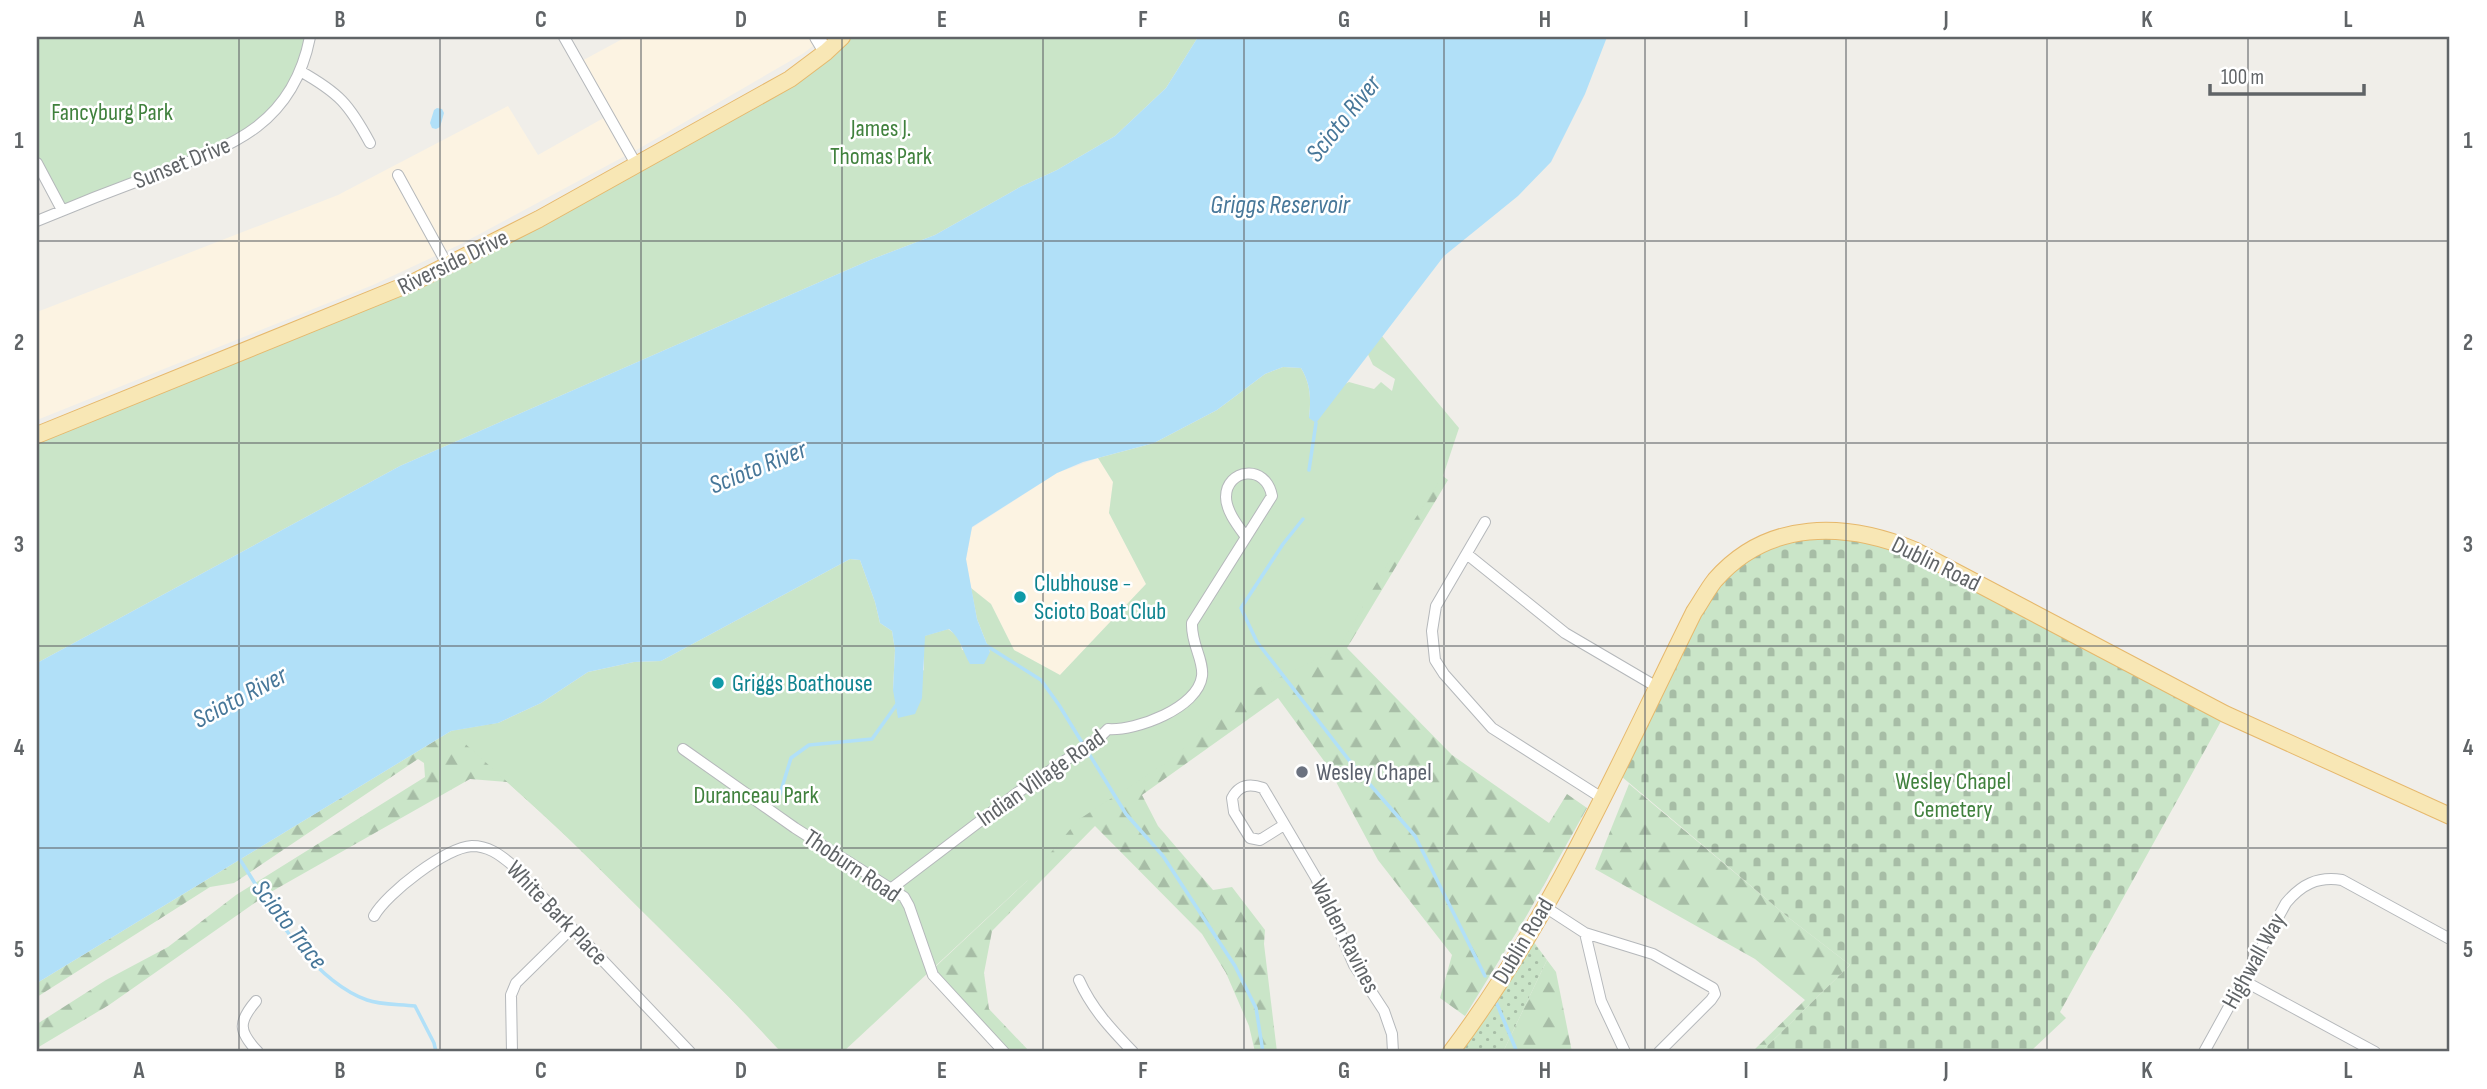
<svg xmlns="http://www.w3.org/2000/svg" width="2487" height="1089" font-family="'Sofia Sans Condensed',sans-serif">
<style>
.commercial{fill:#fcf3e2}
.grass{fill:url(#grass-dots)}
.forest{fill:url(#forest-firs)}
.cemetery{fill:url(#cemetery-stones)}
.park{fill:#cae5c8}
.water{fill:#b1e0f8}
.lines{fill:none;stroke-linecap:round;stroke-linejoin:round}
.stream{stroke:#b1e0f8;stroke-width:3.5}
.minor-casing{stroke:#b5b8bb;stroke-width:12}
.secondary-casing{stroke:#b5b8bb;stroke-width:16}
.primary-casing{stroke:#e6b86c;stroke-width:18}
.minor{stroke:#fff;stroke-width:10}
.secondary{stroke:#fff;stroke-width:14}
.primary{stroke:#f8e7b5;stroke-width:16}
.grid{fill:none;stroke:#606467;stroke-width:2;stroke-opacity:0.55}
.culture-dot{fill:#0f9aa8;stroke:#fff;stroke-width:2.5}
.worship-dot{fill:#6b7280;stroke:#fff;stroke-width:2.5}
.labels{text-anchor:middle;dominant-baseline:central;stroke-width:5;stroke-linejoin:round;paint-order:stroke}
.park-label{font-size:24px;fill:#40813d;stroke:#fff}
.street-label{font-size:24px;fill:#606467;stroke:#fff}
.culture-label{font-size:24px;fill:#0d838f;stroke:#fff;text-anchor:start}
.worship-label{font-size:24px;fill:#5b616d;stroke:#fff;text-anchor:start}
.water-label{font-size:26px;font-style:italic;fill:#477799;stroke:#fff}
.neatline{fill:none;stroke:#606467;stroke-width:2.5}
.grid-label{font-size:23px;text-anchor:middle;font-weight:bold;fill:#606467}
</style>
<defs>
<pattern id="grass-dots" width="8" height="8" patternUnits="userSpaceOnUse" patternTransform="scale(1.75)"><rect width="8" height="8" fill="#cae5c8"/><path d="M2 2h.1M6 6h.1" fill="none" stroke="#a7bda6" stroke-width="1.8" stroke-linecap="round"/></pattern>
<pattern id="forest-firs" width="22" height="20" patternUnits="userSpaceOnUse" patternTransform="scale(1.75)"><rect width="22" height="20" fill="#cae5c8"/><path d="M5 1l3.5 6h-7zM16 11l3.5 6h-7z" fill="#a7bda6"/></pattern>
<pattern id="cemetery-stones" width="16" height="16" patternUnits="userSpaceOnUse" patternTransform="scale(1.75)"><rect width="16" height="16" fill="#cae5c8"/><path d="M2 7V4a2 2 0 0 1 4 0v3zM10 15v-3a2 2 0 0 1 4 0v3z" fill="#a7bda6"/></pattern>
</defs>
<rect width="100%" height="100%" fill="#f0eee9"/>
<path class="commercial" d="M 626,37 L 824,37 L 804,53 L 640,148 L 459,245 L 373,285 L 37,420 L 37,312 L 338,195 L 508,106 L 538,155 L 607,116 L 578,63 Z
M 1098,458 L 1113,482 L 1109,513 L 1146,584 L 1060,675 L 1014,650 L 991,604 L 971,588 L 966,559 L 972,528 L 1057,473 Z"/>
<path class="grass" d="M 1533,941 L 1547,960 L 1503,1052 L 1460,1052 L 1479,1027 Z"/>
<path class="forest" d="M 1419,457 L 1448,480 L 1347,648 L 1452,755 L 1549,823 L 1567,794 L 1587,808 L 1527,915 L 1465,1016 L 1440,998 L 1452,955 L 1378,860 L 1327,765 L 1278,698 L 1142,795 L 1158,826 L 1213,890 L 1232,887 L 1265,930 L 1264,944 L 1277,1052 L 1255,1052 L 1249,1026 L 1226,973 L 1202,934 L 1095,826 L 992,931 L 984,973 L 989,1009 L 1030,1052 L 1008,1052 L 931,971 L 1027,881 L 1060,790 Z
M 498,723 L 781,1052 L 748,1016 L 558,828 L 507,782 L 470,779 L 269,893 L 109,1005 L 37,1048 L 37,1024 L 106,980 L 168,947 L 236,895 L 425,777 L 424,763 L 418,759 L 234,883 L 210,887 L 37,997 L 37,983 L 451,731 Z
M 1629,784 L 1789,918 L 1850,965 L 1761,1052 L 1752,1052 L 1805,1000 L 1755,959 L 1595,869 Z
M 1547,960 L 1556,972 L 1572,1052 L 1503,1052 Z"/>
<path class="cemetery" d="M 1862,533 L 2225,714 L 2060,1012 L 2066,1018 L 2030,1052 L 1761,1052 L 1850,965 L 1789,918 L 1615,771 L 1715,581 L 1792,534 Z"/>
<path class="park" d="M 37,37 L 310,37 L 296,82 L 244,138 L 62,210 L 37,163 Z
M 842,37 L 1198,37 L 1166,88 L 1115,136 L 1057,170 L 1020,187 L 935,235 L 870,260 L 400,466 L 37,663 L 37,435 L 380,297 L 761,95 Z
M 1371,323 L 1459,428 L 1443,476 L 1405,534 L 1338,649 L 1248,693 L 1169,761 L 1078,820 L 1027,881 L 843,1052 L 781,1052 C 677,940 565,833 451,731 L 498,723 L 541,703 L 588,672 L 634,662 L 661,661 L 850,559 L 860,560 L 875,602 L 880,623 L 892,631 L 895,650 L 893,690 L 924,670 L 924,636 L 948,629 L 959,637 L 962,650 L 990,652 L 977,619 L 971,588 L 991,604 L 1014,650 L 1060,675 L 1146,584 L 1109,513 L 1113,482 L 1098,458 L 1154,443 L 1217,410 L 1265,374 L 1283,367 L 1301,368 C 1311,385 1311,399 1309,418 L 1343,385 L 1349,382 L 1374,389 L 1381,382 L 1392,391 L 1395,379 L 1373,365 L 1363,344 Z"/>
<path class="water" d="M 1198,37 L 1607,37 L 1585,94 L 1551,162 L 1518,196 L 1444,256 L 1316,423 L 1309,418 C 1311,399 1311,385 1301,368 L 1283,367 L 1265,374 L 1217,410 L 1154,443 L 1083,462 L 1057,473 L 972,527 L 966,559 L 977,619 L 990,652 L 984,664 L 970,664 C 962,650 961,639 949,629 L 925,636 L 922,698 L 915,714 L 898,718 L 893,690 L 895,650 L 892,631 L 880,623 L 875,602 L 860,560 L 850,559 L 661,661 L 634,662 L 588,672 L 541,703 L 498,723 L 451,731 L 37,983 L 37,663 L 400,466 L 870,260 L 935,235 L 1020,187 L 1057,170 L 1115,136 L 1166,88 Z
M 437,108 L 442,109 L 444,113 L 440,127 L 436,129 L 432,128 L 430,123 L 434,110 Z"/>
<g class="lines">
<path class="stream" d="M 1309,470 L 1316,423
M 1303,519 L 1283,544 L 1241,608 L 1257,642 L 1352,764 L 1415,836 L 1485,976
M 984,644 L 1041,680 L 1059,705 L 1126,814 L 1163,856 L 1235,966 L 1256,1008 L 1263,1052
M 780,794 L 791,758 L 809,745 L 872,739 L 897,704
M 239,858 C 270,907 310,979 367,1000 C 381,1005 400,1004 415,1006 L 434,1043 L 436,1052
M 1497,1004 L 1517,1052"/>
<defs>
<path id="minor" d="M 564,37 L 636,164
M 300,71 C 339,93 349,104 370,143
M 37,163 L 62,210
M 398,175 L 448,266
M 37,221 C 75,205 113,190 151,176 C 228,147 292,128 310,37
M 1485,522 L 1436,606 L 1432,631 L 1435,660 L 1444,674 L 1492,728 L 1602,798
M 1468,555 L 1565,633 L 1657,687
M 683,749 L 795,828 L 904,897 L 909,906 L 933,975 L 1004,1052
M 1284,825 L 1260,840 L 1250,838 L 1234,812 L 1232,798 C 1239,785 1249,783 1263,788 L 1316,878 L 1354,965 L 1384,1011 L 1392,1034 L 1393,1052
M 892,888 L 1017,793 L 1100,737 L 1108,729 C 1136,731 1198,708 1202,676 C 1204,660 1191,644 1192,623 L 1272,496 C 1266,463 1226,469 1226,497 C 1226,511 1238,526 1246,537
M 1545,907 L 1585,933 L 1653,954 L 1713,988 L 1715,994 L 1711,1000 L 1659,1052
M 374,916 C 387,893 445,848 472,846 C 488,846 499,854 511,864 L 690,1052
M 1585,933 L 1601,1001 L 1625,1052
M 1079,980 C 1092,1009 1111,1029 1133,1052
M 2244,981 L 2375,1052
M 256,1001 C 238,1022 238,1031 258,1052
M 512,1052 L 511,995 L 516,983 L 572,928
M 2204,1052 L 2286,903 C 2301,885 2317,876 2342,880 L 2450,939"/>
<path id="secondary" d="M 817,37 L 826,52"/>
<path id="primary" d="M 37,435 L 416,281 L 539,219 L 790,79 L 826,52 L 842,37
M 1451,1052 C 1552,918 1620,761 1694,612 C 1701,602 1707,590 1715,580 C 1768,519 1846,522 1914,550 L 2225,714 L 2450,816"/>
</defs>
<use href="#minor" class="minor-casing"/>
<use href="#secondary" class="secondary-casing"/>
<use href="#primary" class="primary-casing"/>
<use href="#minor" class="minor"/>
<use href="#secondary" class="secondary"/>
<use href="#primary" class="primary"/>
</g>
<path class="grid" d="M 239,37 L 239,1052M 440,37 L 440,1052M 641,37 L 641,1052M 842,37 L 842,1052M 1043,37 L 1043,1052M 1244,37 L 1244,1052M 1444,37 L 1444,1052M 1645,37 L 1645,1052M 1846,37 L 1846,1052M 2047,37 L 2047,1052M 2248,37 L 2248,1052M 37,241 L 2450,241M 37,443 L 2450,443M 37,646 L 2450,646M 37,848 L 2450,848"/>
<g class="culture-dot">
<circle cx="1020" cy="597" r="7"/>
<circle cx="718" cy="683" r="7"/>
</g>
<circle class="worship-dot" cx="1302" cy="772" r="7"/>
<g class="labels">
<g class="park-label">
<text x="112" y="112">Fancyburg Park</text>
<text x="881" y="128">James J.<tspan x="881" dy="28">Thomas Park</tspan></text>
<text x="1953" y="781">Wesley Chapel<tspan x="1953" dy="28">Cemetery</tspan></text>
<text x="756" y="795">Duranceau Park</text>
</g>
<g class="street-label">
<text transform="translate(182 163) rotate(-22)">Sunset Drive</text>
<text transform="translate(453 262) rotate(-26)">Riverside Drive</text>
<text transform="translate(1936 564) rotate(26)">Dublin Road</text>
<text transform="translate(1041 778) rotate(-35)">Indian Village Road</text>
<text transform="translate(852 866) rotate(34)">Thoburn Road</text>
<text transform="translate(557 913) rotate(46)">White Bark Place</text>
<text transform="translate(1345 936) rotate(63)">Walden Ravines</text>
<text transform="translate(1523 941) rotate(-59)">Dublin Road</text>
<text transform="translate(2254 961) rotate(-61)">Highwall Way</text>
</g>
<g class="culture-label">
<text x="1034" y="583">Clubhouse -<tspan x="1034" dy="28">Scioto Boat Club</tspan></text>
<text x="732" y="683">Griggs Boathouse</text>
</g>
<g class="worship-label">
<text x="1316" y="772">Wesley Chapel</text>
</g>
<g class="water-label">
<text transform="translate(1344 119) rotate(-51)">Scioto River</text>
<text x="1280" y="205">Griggs Reservoir</text>
<text transform="translate(758 468) rotate(-22)">Scioto River</text>
<text transform="translate(240 698) rotate(-28)">Scioto River</text>
<text transform="translate(289 925) rotate(52)">Scioto Trace</text>
</g>
</g>
<rect width="2487" height="1089" fill="none" stroke="#ffffff" stroke-width="77"/>
<path d="M2210 84v10h154v-10" fill="none" stroke="#606467" stroke-width="3.5"/>
<text x="2221" y="84" font-size="21" fill="#606467" stroke="#ffffff" stroke-width="5" paint-order="stroke">100 m</text>
<rect x="38" y="38" width="2410" height="1012" class="neatline"/>
<g class="grid-label">
<text x="139" y="27">A</text>
<text x="340" y="27">B</text>
<text x="541" y="27">C</text>
<text x="741" y="27">D</text>
<text x="942" y="27">E</text>
<text x="1143" y="27">F</text>
<text x="1344" y="27">G</text>
<text x="1545" y="27">H</text>
<text x="1746" y="27">I</text>
<text x="1946" y="27">J</text>
<text x="2147" y="27">K</text>
<text x="2348" y="27">L</text>
<text x="19" y="148">1</text>
<text x="2468" y="148">1</text>
<text x="19" y="350">2</text>
<text x="2468" y="350">2</text>
<text x="19" y="552">3</text>
<text x="2468" y="552">3</text>
<text x="19" y="755">4</text>
<text x="2468" y="755">4</text>
<text x="19" y="957">5</text>
<text x="2468" y="957">5</text>
<text x="139" y="1078">A</text>
<text x="340" y="1078">B</text>
<text x="541" y="1078">C</text>
<text x="741" y="1078">D</text>
<text x="942" y="1078">E</text>
<text x="1143" y="1078">F</text>
<text x="1344" y="1078">G</text>
<text x="1545" y="1078">H</text>
<text x="1746" y="1078">I</text>
<text x="1946" y="1078">J</text>
<text x="2147" y="1078">K</text>
<text x="2348" y="1078">L</text>
</g>
</svg>
